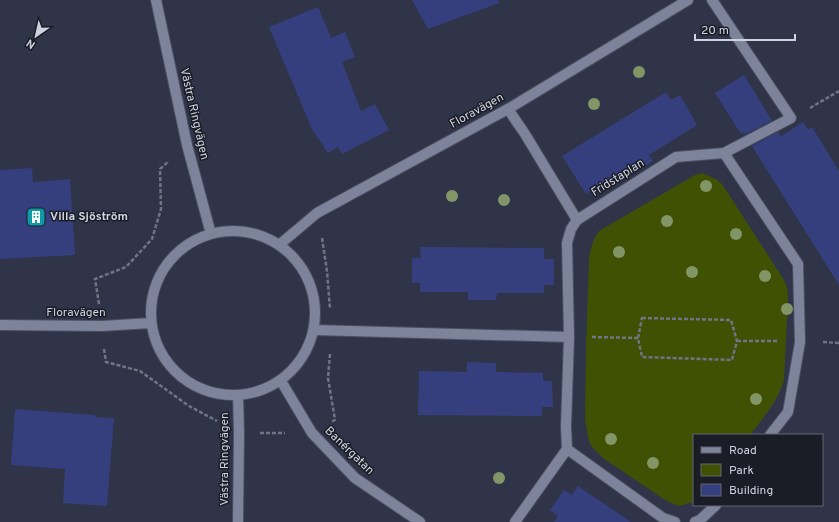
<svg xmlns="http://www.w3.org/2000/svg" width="839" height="522" font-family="Overpass,sans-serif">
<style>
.green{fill:#405104}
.building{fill:#363f7e}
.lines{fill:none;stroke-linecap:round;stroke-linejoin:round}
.service-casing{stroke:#4b4f61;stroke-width:12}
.minor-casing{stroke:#4b4f61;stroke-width:12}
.path{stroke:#707485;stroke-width:2.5;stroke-dasharray:4 2;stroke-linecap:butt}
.service{stroke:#7d839b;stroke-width:10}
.minor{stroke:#7d839b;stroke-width:10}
.tree{fill:#829566}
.labels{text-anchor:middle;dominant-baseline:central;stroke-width:3;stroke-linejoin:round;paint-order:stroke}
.street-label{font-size:12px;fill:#cfd3e0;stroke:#1a1d26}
.poi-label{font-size:12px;font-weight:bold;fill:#cfd3e0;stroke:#1a1d26;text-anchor:start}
</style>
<rect width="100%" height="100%" fill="#303449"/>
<path class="green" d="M 702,173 L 716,179 L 722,184 L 784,280 L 787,287 L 788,297 L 784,380 C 778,401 763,418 750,435 L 694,435 L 694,502 L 678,506 L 665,500 L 603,458 L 593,448 L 589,442 L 585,420 L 586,348 L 589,258 C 591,248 593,239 599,231 L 695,175 Z"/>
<path class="building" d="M 412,0 L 498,0 L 499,3 L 428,29 Z
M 318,7 L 331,38 L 345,32 L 355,57 L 342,62 L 361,111 L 375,104 L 389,130 L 342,154 L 338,147 L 328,153 L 312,129 L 269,27 Z
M 744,75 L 772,121 L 745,134 L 744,132 L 741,134 L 715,93 Z
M 666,92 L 671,100 L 680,95 L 697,125 L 649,155 L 653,161 L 629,176 L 625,170 L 586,194 L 562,156 Z
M 803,122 L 808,130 L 812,127 L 839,171 L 839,285 L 752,146 L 778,132 L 781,136 Z
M 32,168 L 33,182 L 70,179 L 75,255 L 0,259 L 0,170 Z
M 420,247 L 544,248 L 544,259 L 554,259 L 554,285 L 544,285 L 544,293 L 497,293 L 496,300 L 468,300 L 468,292 L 420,292 L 420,283 L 412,283 L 412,258 L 421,258 Z
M 467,362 L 496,363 L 496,372 L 543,373 L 543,381 L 552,381 L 553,407 L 542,407 L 542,416 L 418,415 L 419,371 L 467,372 Z
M 15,409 L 95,415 L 95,417 L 114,418 L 107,506 L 63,503 L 65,469 L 11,465 Z
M 578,486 L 631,522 L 554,522 L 558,516 L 550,510 L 564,490 L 572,495 Z"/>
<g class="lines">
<defs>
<path id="service" d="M 712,0 L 791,118 L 724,153
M 508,109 L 525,134 L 577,220
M 314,330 L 569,337
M 515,522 L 567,449
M 675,522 L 663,518 L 567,449 L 566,427 L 569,337 L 567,243 L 571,229 L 577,220 L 676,157 L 724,153 L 798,264 L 800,342 L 788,412 L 770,435
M 695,522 L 700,520 L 716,505"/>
<path id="minor" d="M 156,0 L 187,145 L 211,234
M151 313a82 82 0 1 1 164 0a82 82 0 1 1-164 0Z
M 279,245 L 317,213 L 508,109 L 688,0
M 0,325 L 102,326 L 151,323
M 281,381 L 312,433 L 355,478 L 420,522
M 238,395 L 239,433 L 238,522"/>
</defs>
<use href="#service" class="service-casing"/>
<use href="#minor" class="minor-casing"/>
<path class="path" d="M 810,108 L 839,91
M 322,238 L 327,271 L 330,309
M 99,304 L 95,279 L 126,267 L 152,239 L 161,209 L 160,169 L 169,161
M 642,318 L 731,320 L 737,341 L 732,360 L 642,357 L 638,338 Z
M 592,337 L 638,338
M 737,341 L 778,341
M 823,342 L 839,343
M 104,349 L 106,362 L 140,371 L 189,406 L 217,421
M 330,354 L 328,378 L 335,420 L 331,422
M 260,433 L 285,433"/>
<use href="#service" class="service"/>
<use href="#minor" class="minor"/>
</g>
<g class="tree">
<circle cx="639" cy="72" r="6"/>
<circle cx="594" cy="104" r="6"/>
<circle cx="706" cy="186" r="6"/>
<circle cx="452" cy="196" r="6"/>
<circle cx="504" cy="200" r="6"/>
<circle cx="667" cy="221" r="6"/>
<circle cx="736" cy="234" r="6"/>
<circle cx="619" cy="252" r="6"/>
<circle cx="692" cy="272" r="6"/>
<circle cx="765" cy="276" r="6"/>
<circle cx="787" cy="309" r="6"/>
<circle cx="756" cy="399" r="6"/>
<circle cx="611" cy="439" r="6"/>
<circle cx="653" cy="463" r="6"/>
<circle cx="499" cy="478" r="6"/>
</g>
<defs>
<symbol id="building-square" viewBox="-11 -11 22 22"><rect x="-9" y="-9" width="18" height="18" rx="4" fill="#0f9aa8" stroke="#1a1d26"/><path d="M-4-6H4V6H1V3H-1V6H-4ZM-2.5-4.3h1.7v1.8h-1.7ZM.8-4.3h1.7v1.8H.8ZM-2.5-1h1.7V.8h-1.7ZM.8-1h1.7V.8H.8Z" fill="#fff"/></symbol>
</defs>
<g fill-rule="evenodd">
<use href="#building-square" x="25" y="206" width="22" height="22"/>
</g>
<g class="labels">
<g class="street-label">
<text transform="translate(477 111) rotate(-29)">Floravägen</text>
<text transform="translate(194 114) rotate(77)">Västra Ringvägen</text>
<text transform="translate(618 178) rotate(-32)">Fridstaplan</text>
<text x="76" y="313">Floravägen</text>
<text transform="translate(349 451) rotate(44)">Banérgatan</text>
<text transform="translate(225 459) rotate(-90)">Västra Ringvägen</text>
</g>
<g class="poi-label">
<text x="50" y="217">Villa Sjöström</text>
</g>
</g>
<rect x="693" y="434" width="130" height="72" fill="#1a1d26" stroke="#626670"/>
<rect x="701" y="447" width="20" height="6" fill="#7d839b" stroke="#626670"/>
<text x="729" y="454" font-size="12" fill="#cfd3e0">Road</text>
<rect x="701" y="464" width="20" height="12" fill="#405104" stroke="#626670"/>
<text x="729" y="474" font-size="12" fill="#cfd3e0">Park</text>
<rect x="701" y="484" width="20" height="12" fill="#363f7e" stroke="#626670"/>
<text x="729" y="494" font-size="12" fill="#cfd3e0">Building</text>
<g transform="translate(36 36) rotate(214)" stroke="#1a1d26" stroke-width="3" paint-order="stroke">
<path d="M0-3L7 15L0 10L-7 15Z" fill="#cfd3e0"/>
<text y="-6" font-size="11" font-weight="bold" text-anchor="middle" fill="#cfd3e0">N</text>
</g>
<path d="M695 34v6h100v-6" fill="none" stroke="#cfd3e0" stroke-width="2"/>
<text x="701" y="34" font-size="12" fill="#cfd3e0" stroke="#1a1d26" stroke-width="3" paint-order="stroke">20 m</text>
</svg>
